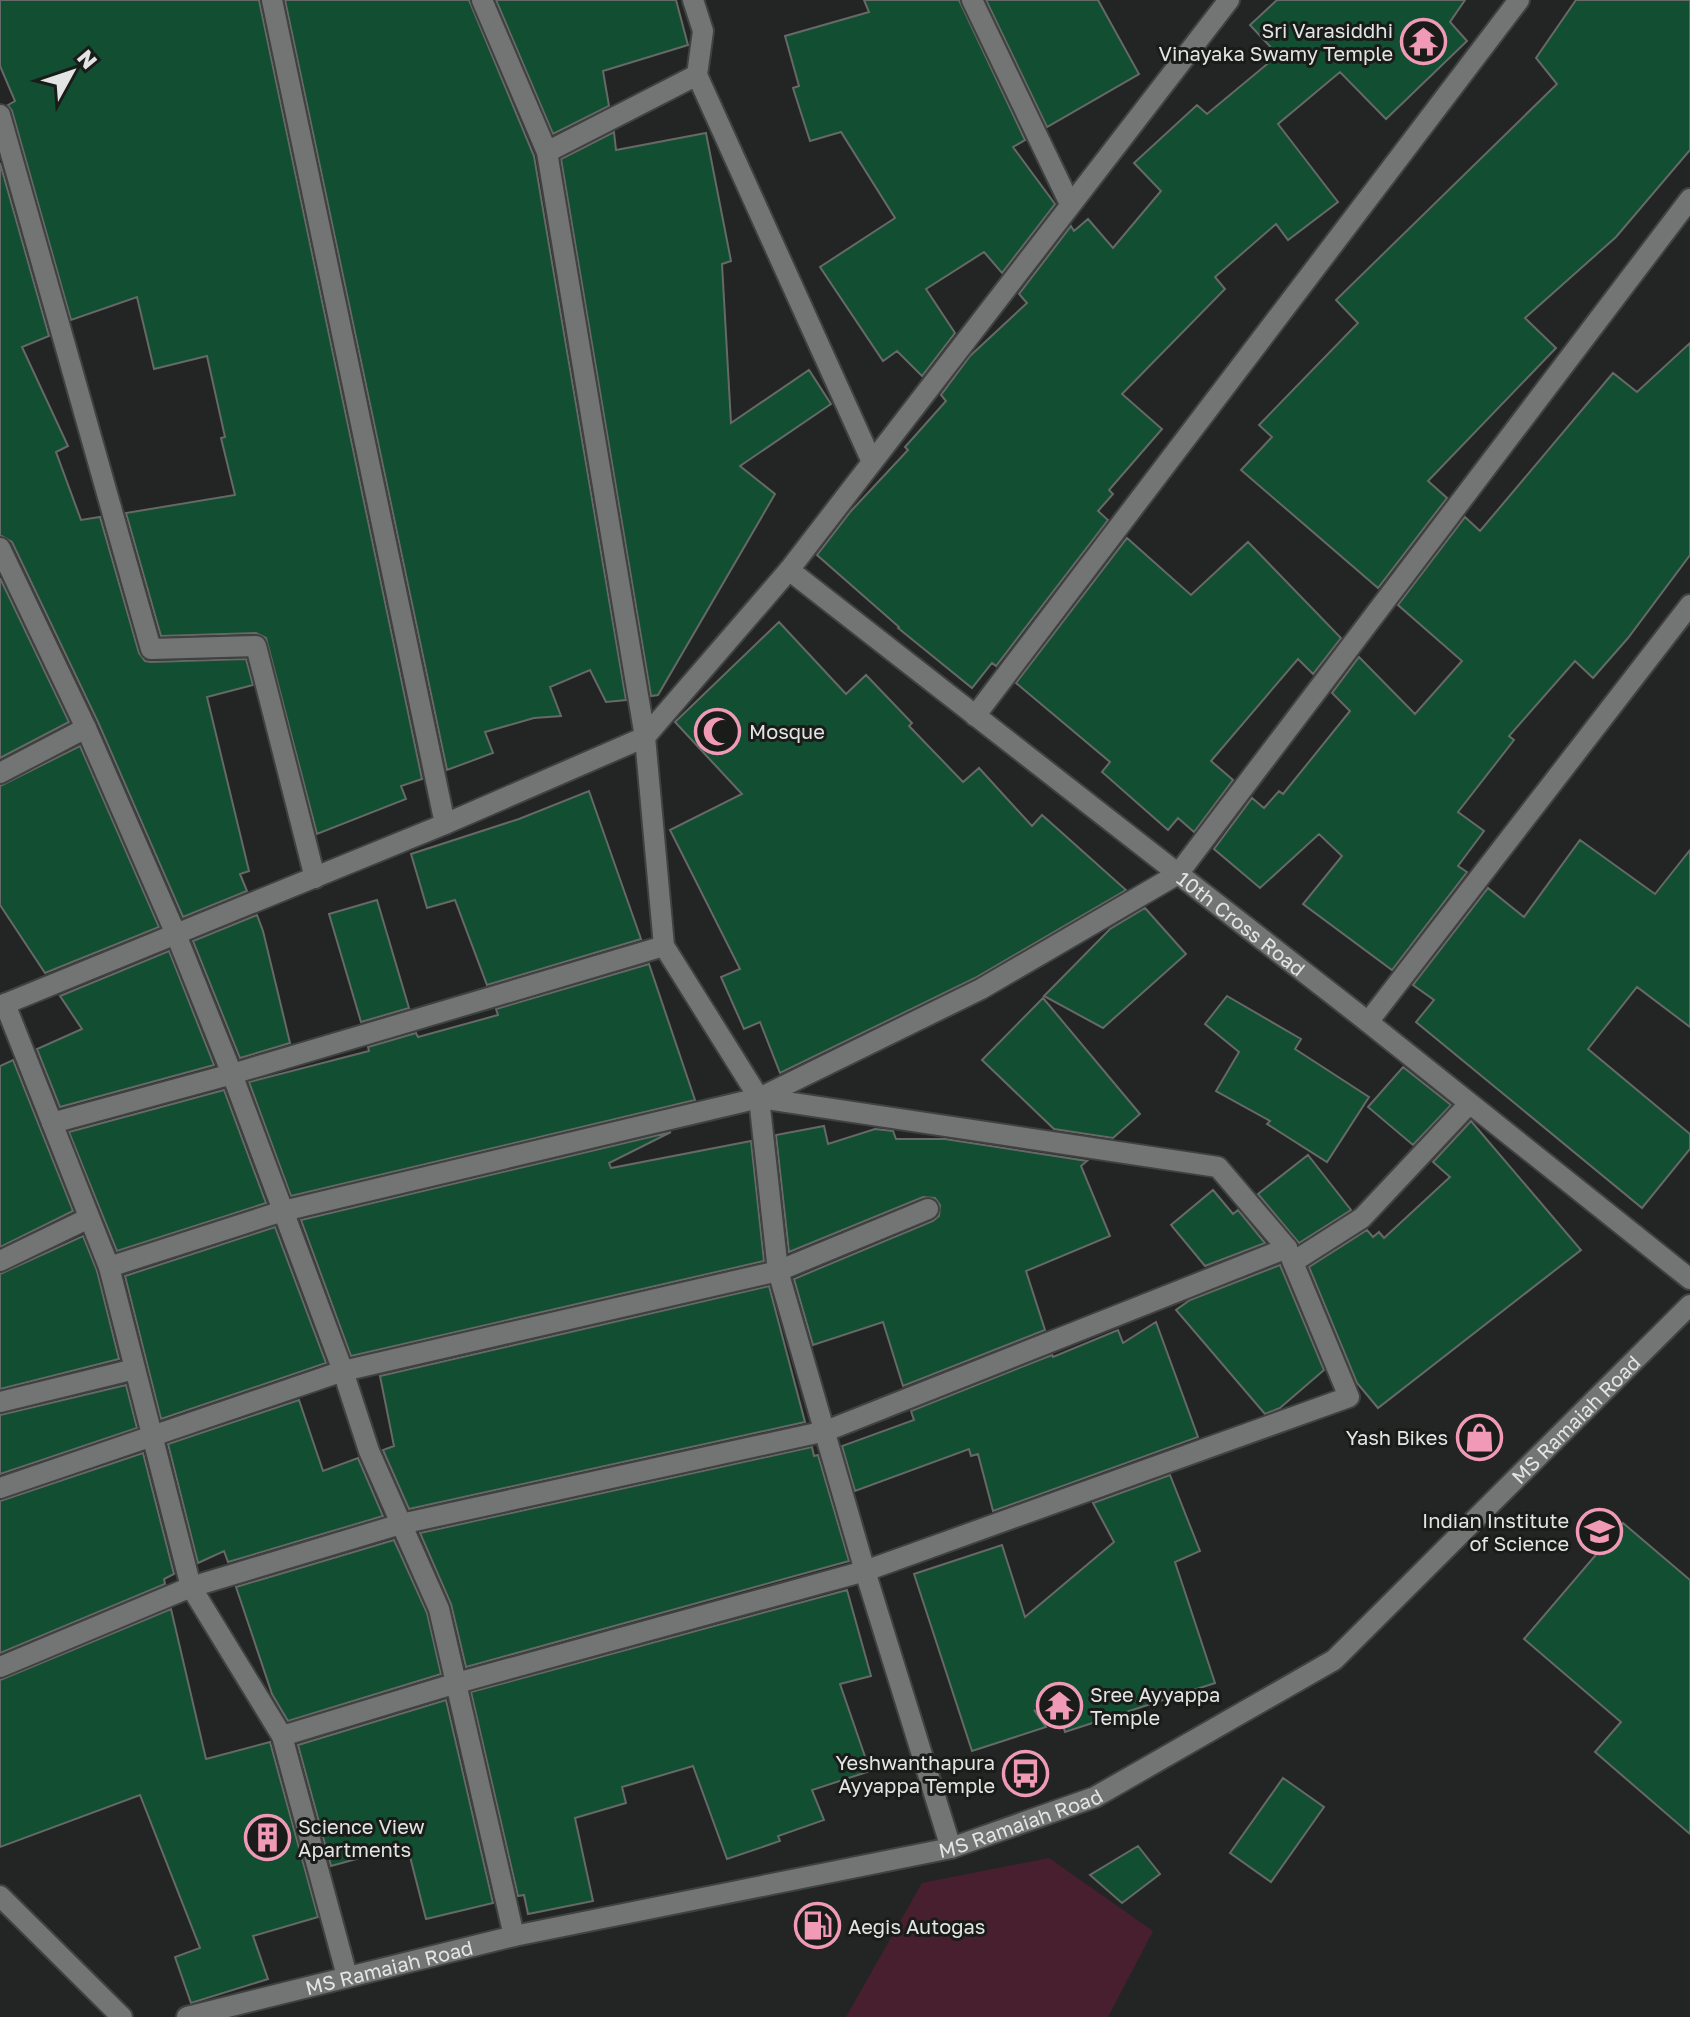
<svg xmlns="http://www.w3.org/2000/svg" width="1690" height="2017" font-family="'Golos Text',sans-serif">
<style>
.green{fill:#481f2f}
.building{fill:#124e31;stroke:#666967;stroke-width:2}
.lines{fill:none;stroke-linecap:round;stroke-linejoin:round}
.minor-casing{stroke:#404241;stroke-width:24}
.tertiary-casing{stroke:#404241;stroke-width:24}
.secondary-casing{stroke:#404241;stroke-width:24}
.minor{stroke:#737574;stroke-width:20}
.tertiary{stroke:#737574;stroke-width:20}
.secondary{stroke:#737574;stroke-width:20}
.labels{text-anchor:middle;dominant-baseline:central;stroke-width:6;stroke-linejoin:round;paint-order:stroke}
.poi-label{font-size:20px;fill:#e3e5e4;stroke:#1a1c1a;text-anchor:end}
.street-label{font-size:20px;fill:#e3e5e4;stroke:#1a1c1a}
</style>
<rect width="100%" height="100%" fill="#232524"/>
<path class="green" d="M 1049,1858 L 1153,1931 L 1108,2017 L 846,2017 L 922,1883 Z"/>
<path class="building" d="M 0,0 L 259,0 L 422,779 L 401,786 L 406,799 L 317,834 L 266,638 L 256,633 L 161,636 L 126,513 L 235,495 L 221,438 L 225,437 L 207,356 L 154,369 L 137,297 L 71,320 L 12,111 L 8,105 L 15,101 L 0,66 Z
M 285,0 L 469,0 L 534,156 L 626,700 L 606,702 L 590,670 L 550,687 L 561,716 L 534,718 L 485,732 L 493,753 L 447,770 Z
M 496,0 L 676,0 L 688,45 L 603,71 L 609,106 L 553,134 Z
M 864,0 L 959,0 L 1025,140 L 1013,147 L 1055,204 L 1002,273 L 984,252 L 926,289 L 955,333 L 922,376 L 897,351 L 883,361 L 820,267 L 895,218 L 841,132 L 810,141 L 793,88 L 799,86 L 785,36 L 869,12 Z
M 986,0 L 1098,0 L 1139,74 L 1047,127 Z
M 1277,0 L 1465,0 L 1450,22 L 1467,41 L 1386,119 L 1340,72 L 1278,124 L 1338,202 L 1288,240 L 1276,224 L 1215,277 L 1225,289 L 1122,394 L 1162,429 L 1109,490 L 1113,494 L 1098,511 L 1108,520 L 996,666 L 992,663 L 972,688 L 898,628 L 899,627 L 817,555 L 851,511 L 908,450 L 905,447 L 946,401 L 941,395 L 970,356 L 1027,303 L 1019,294 L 1071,226 L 1074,231 L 1088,219 L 1113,248 L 1161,191 L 1134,163 L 1197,105 L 1207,114 L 1278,55 L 1250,25 Z
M 1576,0 L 1690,0 L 1690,150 L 1616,237 L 1525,318 L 1556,348 L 1428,481 L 1447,498 L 1378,588 L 1241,470 L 1272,437 L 1259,425 L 1358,323 L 1336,300 L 1557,84 L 1536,58 Z
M 614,132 L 616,150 L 706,133 L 731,261 L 722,264 L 731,423 L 809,370 L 831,404 L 740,466 L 775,494 L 658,695 L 651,696 L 561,159 Z
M 0,163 L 49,336 L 22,347 L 68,446 L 56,452 L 81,520 L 100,517 L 139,653 L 145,661 L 151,662 L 246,659 L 253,685 L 207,697 L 249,871 L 240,874 L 247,891 L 183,917 L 98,722 L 12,542 L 0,535 Z
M 1690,343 L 1690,555 L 1628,638 L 1593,678 L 1575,661 L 1509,736 L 1514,740 L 1458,812 L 1484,831 L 1458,866 L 1467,872 L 1392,970 L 1303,904 L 1342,856 L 1319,834 L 1260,888 L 1214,849 L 1252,798 L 1264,808 L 1279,791 L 1283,794 L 1350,711 L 1332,693 L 1359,657 L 1415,714 L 1462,661 L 1398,605 L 1465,517 L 1480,531 L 1613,373 L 1637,392 Z
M 1127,538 L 1191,595 L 1248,542 L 1341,638 L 1313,674 L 1298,659 L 1211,761 L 1233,780 L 1194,832 L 1178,818 L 1168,830 L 1102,772 L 1110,762 L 1016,683 Z
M 0,578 L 69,722 L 0,758 Z
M 779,622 L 846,694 L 866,675 L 912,723 L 909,726 L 963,782 L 979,768 L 1032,826 L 1042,815 L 1126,890 L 975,978 L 780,1073 L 760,1022 L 744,1029 L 721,977 L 740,969 L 670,830 L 742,794 L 675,722 Z
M 80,746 L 159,927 L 45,973 L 0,905 L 0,786 Z
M 589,791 L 641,939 L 487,985 L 455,900 L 427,908 L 411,854 L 519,819 Z
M 1580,840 L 1655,894 L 1690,850 L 1690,1027 L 1637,987 L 1588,1049 L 1690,1134 L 1690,1149 L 1642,1208 L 1416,1022 L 1434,1000 L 1413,985 L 1488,888 L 1524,917 Z
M 377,900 L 409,1008 L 361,1022 L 329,914 Z
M 1145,908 L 1186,954 L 1103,1028 L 1044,996 L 1110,929 Z
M 257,915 L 263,931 L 290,1043 L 240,1058 L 193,941 Z
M 169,951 L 214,1065 L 60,1107 L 37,1049 L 82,1029 L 60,996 Z
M 649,964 L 695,1100 L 291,1196 L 249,1082 L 369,1051 L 368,1047 L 416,1033 L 418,1037 L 498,1015 L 496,1009 Z
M 1227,996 L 1301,1039 L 1295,1049 L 1369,1097 L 1327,1162 L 1267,1124 L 1270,1121 L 1216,1091 L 1239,1052 L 1205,1024 Z
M 1043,998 L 1140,1114 L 1113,1138 L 1054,1129 L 982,1060 Z
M 13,1060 L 73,1211 L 0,1247 L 0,1066 Z
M 1403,1067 L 1451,1105 L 1413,1145 L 1368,1107 Z
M 224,1090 L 266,1203 L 117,1251 L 69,1132 Z
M 1471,1121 L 1581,1250 L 1378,1408 L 1357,1383 L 1309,1267 L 1367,1230 L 1373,1237 L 1379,1232 L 1384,1238 L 1450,1177 L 1433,1162 Z
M 824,1126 L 828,1144 L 875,1129 L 893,1131 L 896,1139 L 945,1139 L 1087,1161 L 1081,1166 L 1110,1236 L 1026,1271 L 1045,1330 L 903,1386 L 883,1322 L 813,1345 L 794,1279 L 933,1221 L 939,1216 L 940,1205 L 935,1198 L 923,1197 L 789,1252 L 776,1135 Z
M 671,1132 L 609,1163 L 611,1168 L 751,1141 L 764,1261 L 351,1356 L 301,1220 Z
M 1308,1155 L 1351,1210 L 1299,1243 L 1258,1194 Z
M 1213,1190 L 1233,1214 L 1238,1210 L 1265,1243 L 1205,1266 L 1171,1225 Z
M 275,1227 L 326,1363 L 161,1419 L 125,1276 Z
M 83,1236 L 97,1271 L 119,1359 L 0,1389 L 0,1274 Z
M 1280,1265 L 1324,1370 L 1280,1408 L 1265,1414 L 1176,1310 L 1190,1300 Z
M 769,1286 L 805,1422 L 409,1509 L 383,1450 L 394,1446 L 380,1376 Z
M 1156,1322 L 1198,1437 L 993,1511 L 978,1454 L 971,1456 L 969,1449 L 855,1491 L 842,1446 L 914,1420 L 911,1411 L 1052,1355 L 1053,1357 L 1118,1330 L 1123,1343 Z
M 126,1385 L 137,1428 L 0,1474 L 0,1415 Z
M 299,1400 L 323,1471 L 358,1458 L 383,1516 L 228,1562 L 224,1551 L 198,1563 L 168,1444 Z
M 812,1447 L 814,1456 L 818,1455 L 849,1561 L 466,1667 L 451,1604 L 420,1533 Z
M 143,1453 L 174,1574 L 164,1579 L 165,1584 L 0,1653 L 0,1501 Z
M 1170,1475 L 1200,1551 L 1175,1562 L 1215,1683 L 1065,1732 L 1062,1722 L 1054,1725 L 1034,1710 L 1046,1727 L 972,1751 L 914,1574 L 1002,1545 L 1025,1617 L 1114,1542 L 1093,1503 Z
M 1623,1523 L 1690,1580 L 1690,1834 L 1595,1752 L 1621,1722 L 1524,1639 Z
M 394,1540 L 427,1613 L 441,1674 L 288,1721 L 272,1694 L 236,1587 Z
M 847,1590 L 871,1676 L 840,1684 L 870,1771 L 812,1790 L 824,1820 L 778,1836 L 780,1841 L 727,1859 L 693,1766 L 622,1787 L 626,1803 L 575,1818 L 593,1901 L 528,1914 L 524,1895 L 518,1896 L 471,1692 Z
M 171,1609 L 206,1759 L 270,1742 L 318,1917 L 253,1936 L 268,1979 L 191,2003 L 175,1957 L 200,1948 L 140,1795 L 0,1847 L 0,1680 Z
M 446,1700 L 493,1903 L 426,1919 L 407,1845 L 331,1866 L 298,1745 Z
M 1283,1778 L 1324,1807 L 1271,1882 L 1230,1853 Z
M 1138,1846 L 1160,1874 L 1122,1903 L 1090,1875 Z"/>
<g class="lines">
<defs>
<g id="minor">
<path d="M 272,0 L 445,824"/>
<path d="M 693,0 L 703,31 L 697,75"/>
<path d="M 972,0 L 1070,204"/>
<path d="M 0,115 L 151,649 L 256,646 L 315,878"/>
<path d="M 547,152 L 697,75 L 872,462"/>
<path d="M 0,548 L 86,728 L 175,932 L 232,1074 L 343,1371 L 369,1451 L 439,1609 L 514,1936"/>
<path id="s1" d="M 789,570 L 1368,1022 L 1690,1279"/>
<path d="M 975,716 L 1519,0"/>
<path d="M 0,773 L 86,728"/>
<path d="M 5,1004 L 109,1267 L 191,1587 L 282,1736 L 347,1976"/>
<path d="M 0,1006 L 445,824 L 645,737 L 547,152 L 482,0"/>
<path d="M 1368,1022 L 1690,605"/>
<path d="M 52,1123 L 232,1074 L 664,946"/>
<path d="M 0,1261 L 89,1218"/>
<path d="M 1293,1262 L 1362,1218 L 1469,1104"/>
<path d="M 109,1267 L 283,1211 L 759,1098 L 981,989 L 1178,874 L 1690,199"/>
<path d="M 0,1402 L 135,1369"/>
<path d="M 0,1488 L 343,1371 L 778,1271 L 928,1209"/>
<path d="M 0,1667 L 191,1587 L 401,1524 L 826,1431 L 1287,1248"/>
<path d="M 282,1736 L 457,1683 L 865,1571 L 1349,1397 L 1287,1248 L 1218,1167 L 759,1098"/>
<path d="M 951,1848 L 865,1571 L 778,1271 L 759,1098 L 664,946 L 645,737 L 789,570 L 1229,0"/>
</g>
<path id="tertiary" d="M 0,1896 L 122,2017"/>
<g id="secondary">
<path id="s2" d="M 187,2017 L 514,1936 L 951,1848 L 1095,1797 L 1334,1660 L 1690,1305"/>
</g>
</defs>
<use href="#minor" class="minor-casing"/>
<use href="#tertiary" class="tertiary-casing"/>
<use href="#secondary" class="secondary-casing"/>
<use href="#minor" class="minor"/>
<use href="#tertiary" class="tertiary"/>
<use href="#secondary" class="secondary"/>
</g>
<defs>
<symbol id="temple-ring" viewBox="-11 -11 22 22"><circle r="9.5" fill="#1a1c1a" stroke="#f09ab7" stroke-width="1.5"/><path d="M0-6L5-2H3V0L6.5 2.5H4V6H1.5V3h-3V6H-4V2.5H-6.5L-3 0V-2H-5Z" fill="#f09ab7"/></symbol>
<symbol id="mosque-ring" viewBox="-11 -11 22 22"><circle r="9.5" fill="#1a1c1a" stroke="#f09ab7" stroke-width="1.5"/><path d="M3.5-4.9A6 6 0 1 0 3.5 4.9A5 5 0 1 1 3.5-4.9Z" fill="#f09ab7"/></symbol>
<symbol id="shop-ring" viewBox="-11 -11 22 22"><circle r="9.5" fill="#1a1c1a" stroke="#f09ab7" stroke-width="1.5"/><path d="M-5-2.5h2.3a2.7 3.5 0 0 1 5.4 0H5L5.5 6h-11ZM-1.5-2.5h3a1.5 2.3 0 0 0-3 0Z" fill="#f09ab7"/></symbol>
<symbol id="university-ring" viewBox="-11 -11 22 22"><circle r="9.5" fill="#1a1c1a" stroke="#f09ab7" stroke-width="1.5"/><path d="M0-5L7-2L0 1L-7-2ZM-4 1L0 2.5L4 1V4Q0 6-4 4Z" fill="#f09ab7"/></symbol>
<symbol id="bus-ring" viewBox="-11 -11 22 22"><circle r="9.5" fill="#1a1c1a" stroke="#f09ab7" stroke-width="1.5"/><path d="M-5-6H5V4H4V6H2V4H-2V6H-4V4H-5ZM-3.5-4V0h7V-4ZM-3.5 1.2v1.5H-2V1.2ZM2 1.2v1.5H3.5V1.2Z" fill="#f09ab7"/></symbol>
<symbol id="building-ring" viewBox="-11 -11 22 22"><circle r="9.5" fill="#1a1c1a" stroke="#f09ab7" stroke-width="1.5"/><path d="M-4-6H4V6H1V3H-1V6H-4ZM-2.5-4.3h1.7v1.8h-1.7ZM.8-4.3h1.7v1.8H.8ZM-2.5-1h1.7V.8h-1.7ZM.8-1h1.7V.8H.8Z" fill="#f09ab7"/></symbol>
<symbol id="fuel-ring" viewBox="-11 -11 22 22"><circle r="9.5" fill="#1a1c1a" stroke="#f09ab7" stroke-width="1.5"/><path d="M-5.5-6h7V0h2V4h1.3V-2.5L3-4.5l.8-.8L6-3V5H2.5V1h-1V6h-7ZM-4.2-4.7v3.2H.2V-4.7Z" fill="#f09ab7"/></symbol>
</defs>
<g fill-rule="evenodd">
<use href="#temple-ring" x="1398" y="16" width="51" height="51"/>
<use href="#mosque-ring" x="692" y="706" width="51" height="51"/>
<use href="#shop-ring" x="1454" y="1412" width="51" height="51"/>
<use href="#university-ring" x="1574" y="1506" width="51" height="51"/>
<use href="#temple-ring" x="1034" y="1680" width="51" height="51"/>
<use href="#bus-ring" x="1000" y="1748" width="51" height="51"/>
<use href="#building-ring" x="242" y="1812" width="51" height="51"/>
<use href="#fuel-ring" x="792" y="1900" width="51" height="51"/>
</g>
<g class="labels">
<g class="poi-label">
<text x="1393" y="30">Sri Varasiddhi<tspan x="1393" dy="23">Vinayaka Swamy Temple</tspan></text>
<text x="749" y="731" text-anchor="start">Mosque</text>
<text x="1448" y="1437">Yash Bikes</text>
<text x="1569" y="1520">Indian Institute<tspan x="1569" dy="23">of Science</tspan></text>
<text x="1090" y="1694" text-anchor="start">Sree Ayyappa<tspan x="1090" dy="23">Temple</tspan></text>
<text x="995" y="1762">Yeshwanthapura<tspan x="995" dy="23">Ayyappa Temple</tspan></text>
<text x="298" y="1826" text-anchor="start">Science View<tspan x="298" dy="23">Apartments</tspan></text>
<text x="848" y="1926" text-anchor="start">Aegis Autogas</text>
</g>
<g class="street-label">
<text stroke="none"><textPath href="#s1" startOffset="574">10th Cross Road</textPath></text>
<text stroke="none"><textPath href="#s2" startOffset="1552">MS Ramaiah Road</textPath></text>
<text stroke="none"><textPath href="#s2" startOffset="856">MS Ramaiah Road</textPath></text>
<text stroke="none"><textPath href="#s2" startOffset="208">MS Ramaiah Road</textPath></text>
</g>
</g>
<g transform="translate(72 72) rotate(50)" stroke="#1a1c1a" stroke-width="6" paint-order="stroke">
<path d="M0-6L14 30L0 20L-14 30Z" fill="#e3e5e4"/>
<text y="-12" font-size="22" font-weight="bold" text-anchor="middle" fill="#e3e5e4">N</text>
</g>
</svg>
